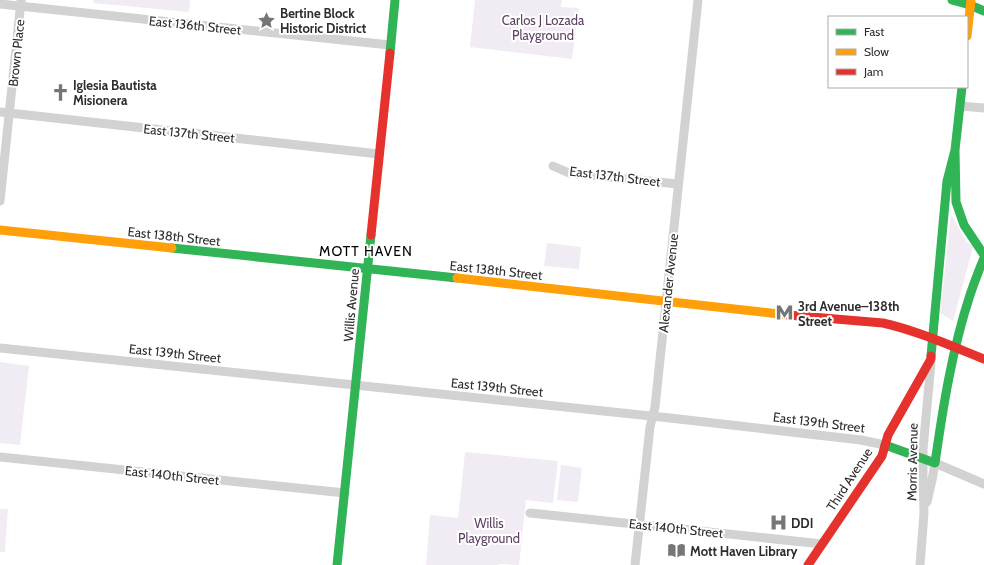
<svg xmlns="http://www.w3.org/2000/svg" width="984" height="565" font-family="Cabin,sans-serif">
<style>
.green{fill:#f1ecf3}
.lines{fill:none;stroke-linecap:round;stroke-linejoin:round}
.street{stroke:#d2d2d2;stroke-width:9}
.fast{stroke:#30b455;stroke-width:9}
.slow{stroke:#ff9f0a;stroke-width:9}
.jam{stroke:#e5322d;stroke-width:9}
.labels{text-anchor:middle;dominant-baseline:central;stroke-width:4;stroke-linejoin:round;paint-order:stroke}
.poi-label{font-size:13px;font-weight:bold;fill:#2d2d2d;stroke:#fff;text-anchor:start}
.park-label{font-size:13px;fill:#5e3f64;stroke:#fff}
.street-label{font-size:13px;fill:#2d2d2d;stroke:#fff}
.neighbourhood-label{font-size:14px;letter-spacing:1px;fill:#000;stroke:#fff}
</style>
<rect width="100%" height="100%" fill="#fff"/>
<path class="green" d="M 94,0 L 190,0 L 189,12 L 93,3 Z
M 475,0 L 562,0 L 561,7 L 579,8 L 572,59 L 470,47 Z
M 951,214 L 966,241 L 973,247 L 953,321 L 940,313 Z
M 547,243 L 581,247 L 579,269 L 544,266 Z
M 0,362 L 29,366 L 20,445 L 0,443 Z
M 465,452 L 558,461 L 553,503 L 526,500 L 519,565 L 499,564 L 498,565 L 426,565 L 430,515 L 458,518 Z
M 561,465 L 582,468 L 578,502 L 557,500 Z
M 0,509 L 8,509 L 5,552 L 0,552 Z"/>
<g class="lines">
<path class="street" d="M 0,4 L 390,45
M 960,106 L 984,108
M 0,112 L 379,154
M 553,166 L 569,173 L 678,184
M 0,201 L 21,1
M 0,348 L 670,418 L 861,440 L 885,445
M 0,457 L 345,493
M 927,502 L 932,480 L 935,463 L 984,484
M 530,513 L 822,544
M 635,565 L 650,427 L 655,407 L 698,0
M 920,565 L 924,513 L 923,476 L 923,449 L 931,363"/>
<path class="fast" d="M 952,0 L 970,5 L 984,11
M 390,53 L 395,0
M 962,87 L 955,150 L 956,202 L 964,225 L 984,255
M 172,248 L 457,278
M 931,356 L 947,181 L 955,150
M 885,445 L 935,463 C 943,407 952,350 970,295 C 974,283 979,270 984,258
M 337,565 L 371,235"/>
<path class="slow" d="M 967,36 L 971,0
M 0,230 L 172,248
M 457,278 L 788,315"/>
<path class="jam" d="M 371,235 L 390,53
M 788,315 L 883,323 C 918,331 951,346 984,359
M 808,565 L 882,456 L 888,435 L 931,359 L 931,356"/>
</g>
<defs>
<symbol id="sight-bare" viewBox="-9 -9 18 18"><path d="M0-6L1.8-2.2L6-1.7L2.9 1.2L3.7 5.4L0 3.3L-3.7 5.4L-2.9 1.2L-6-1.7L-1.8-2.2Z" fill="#767676" stroke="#fff" stroke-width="2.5" paint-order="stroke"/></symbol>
<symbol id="church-bare" viewBox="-9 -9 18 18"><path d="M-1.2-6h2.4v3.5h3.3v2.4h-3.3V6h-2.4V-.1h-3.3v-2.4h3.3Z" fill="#767676" stroke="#fff" stroke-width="2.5" paint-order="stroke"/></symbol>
<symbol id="metro-bare" viewBox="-9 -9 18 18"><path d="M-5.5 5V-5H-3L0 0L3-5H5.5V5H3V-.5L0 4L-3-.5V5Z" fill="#767676" stroke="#fff" stroke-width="2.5" paint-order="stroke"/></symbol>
<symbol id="hospital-bare" viewBox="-9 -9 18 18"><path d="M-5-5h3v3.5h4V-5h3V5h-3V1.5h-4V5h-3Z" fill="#767676" stroke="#fff" stroke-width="2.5" paint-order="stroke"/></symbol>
<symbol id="library-bare" viewBox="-9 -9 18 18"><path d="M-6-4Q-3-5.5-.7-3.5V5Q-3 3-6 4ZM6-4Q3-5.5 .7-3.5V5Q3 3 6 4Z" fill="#767676" stroke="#fff" stroke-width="2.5" paint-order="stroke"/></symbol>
</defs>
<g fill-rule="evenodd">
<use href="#sight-bare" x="254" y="8" width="25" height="25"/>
<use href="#church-bare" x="48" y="80" width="25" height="25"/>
<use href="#metro-bare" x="772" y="300" width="25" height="25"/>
<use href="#hospital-bare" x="766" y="510" width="25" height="25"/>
<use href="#library-bare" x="664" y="538" width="25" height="25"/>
</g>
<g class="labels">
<g class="poi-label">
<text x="280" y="13">Bertine Block<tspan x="280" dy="15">Historic District</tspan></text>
<text x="73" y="85">Iglesia Bautista<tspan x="73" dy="15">Misionera</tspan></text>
<text x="798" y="306">3rd Avenue–138th<tspan x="798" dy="15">Street</tspan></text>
<text x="791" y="523">DDI</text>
<text x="690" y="551">Mott Haven Library</text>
</g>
<g class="park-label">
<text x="543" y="20">Carlos J Lozada<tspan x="543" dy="15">Playground</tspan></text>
<text x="489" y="523">Willis<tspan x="489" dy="15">Playground</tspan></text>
</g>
<g class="street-label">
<text transform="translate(195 25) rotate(6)">East 136th Street</text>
<text transform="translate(16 53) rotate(-84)">Brown Place</text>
<text transform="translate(189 133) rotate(6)">East 137th Street</text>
<text transform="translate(615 176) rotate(7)">East 137th Street</text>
<text transform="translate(174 236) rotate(6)">East 138th Street</text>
<text transform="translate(496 270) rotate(6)">East 138th Street</text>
<text transform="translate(668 283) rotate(-84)">Alexander Avenue</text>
<text transform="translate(351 305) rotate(-85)">Willis Avenue</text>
<text transform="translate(175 353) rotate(6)">East 139th Street</text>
<text transform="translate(497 387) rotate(6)">East 139th Street</text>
<text transform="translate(819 422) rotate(7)">East 139th Street</text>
<text transform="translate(912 462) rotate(-89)">Morris Avenue</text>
<text transform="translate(172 475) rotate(6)">East 140th Street</text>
<text transform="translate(849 479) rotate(-57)">Third Avenue</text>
<text transform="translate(676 528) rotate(6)">East 140th Street</text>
</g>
<g class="neighbourhood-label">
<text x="366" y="251">MOTT HAVEN</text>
</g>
</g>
<rect x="828" y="16" width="140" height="72" fill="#ffffff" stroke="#ababab"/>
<rect x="836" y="29" width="20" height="6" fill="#30b455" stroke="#ababab"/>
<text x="864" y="36" font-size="12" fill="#2d2d2d">Fast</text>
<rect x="836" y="49" width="20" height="6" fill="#ff9f0a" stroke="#ababab"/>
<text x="864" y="56" font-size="12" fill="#2d2d2d">Slow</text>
<rect x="836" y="69" width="20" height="6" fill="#e5322d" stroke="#ababab"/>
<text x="864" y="76" font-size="12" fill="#2d2d2d">Jam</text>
</svg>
